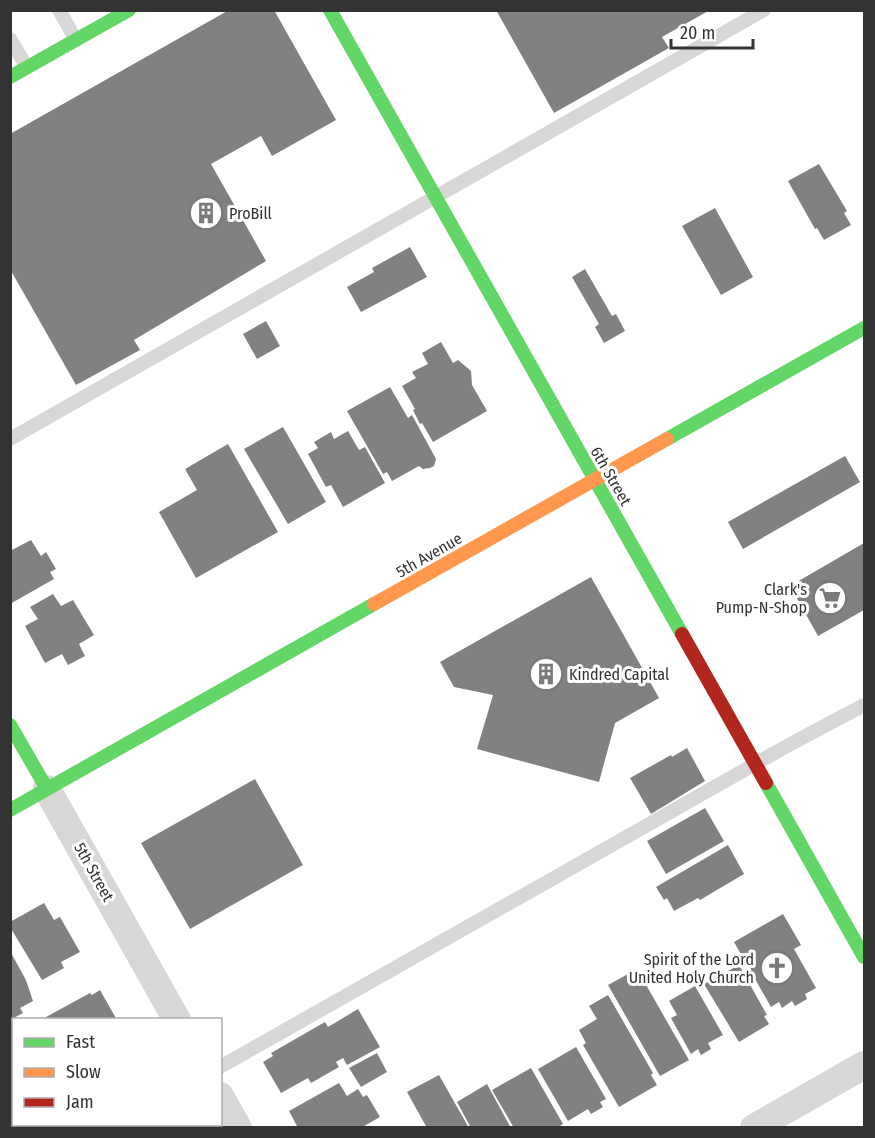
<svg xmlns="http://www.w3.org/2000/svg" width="875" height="1138" font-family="'Fira Sans Condensed',sans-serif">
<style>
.building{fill:#818181}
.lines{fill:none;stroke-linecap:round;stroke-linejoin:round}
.lane{stroke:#d7d7d7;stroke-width:14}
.street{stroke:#d7d7d7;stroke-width:28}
.fast{stroke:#63d668;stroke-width:14}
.slow{stroke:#ff974d;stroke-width:14}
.jam{stroke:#b3261e;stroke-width:14}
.labels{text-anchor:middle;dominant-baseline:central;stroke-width:6;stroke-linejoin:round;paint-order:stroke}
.poi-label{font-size:16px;fill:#333;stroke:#fff;text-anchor:start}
.street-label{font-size:16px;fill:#333;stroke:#fff}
</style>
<rect width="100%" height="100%" fill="#fff"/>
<path class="building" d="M 229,10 L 274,10 L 336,120 L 272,156 L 261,136 L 211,164 L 266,261 L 134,340 L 140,350 L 76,385 L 10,269 L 10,134 Z
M 496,10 L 710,10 L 662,37 L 669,48 L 554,113 Z
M 819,164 L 847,211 L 844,213 L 851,225 L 824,240 L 817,228 L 815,229 L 788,181 Z
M 715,208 L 753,277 L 721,295 L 682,226 Z
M 410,247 L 427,277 L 361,312 L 347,287 L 374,272 L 372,268 Z
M 585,269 L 612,316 L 616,314 L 625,331 L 604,343 L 595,327 L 599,324 L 572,277 Z
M 266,321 L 280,346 L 257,359 L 243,334 Z
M 441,342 L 453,363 L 458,360 L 471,371 L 472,385 L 487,411 L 433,442 L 422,423 L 420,424 L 413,410 L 415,409 L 402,386 L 416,378 L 412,372 L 428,364 L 422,353 Z
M 390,387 L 408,418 L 412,415 L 436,459 L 434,466 L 430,468 L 423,469 L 419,466 L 392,481 L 387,472 L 383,474 L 347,411 Z
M 283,427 L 326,502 L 288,524 L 244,449 Z
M 348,431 L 359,450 L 365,447 L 385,483 L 343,507 L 331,485 L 326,487 L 308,454 L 318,448 L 314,442 L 331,432 L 334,439 Z
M 228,444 L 278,532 L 196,578 L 159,512 L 197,490 L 185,469 Z
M 845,456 L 860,482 L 743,549 L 728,522 Z
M 31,540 L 41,556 L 46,552 L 56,569 L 50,572 L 54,579 L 10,604 L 10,551 Z
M 864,543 L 864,610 L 818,636 L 790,586 Z
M 591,577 L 659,698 L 615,723 L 599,782 L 477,749 L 493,695 L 454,687 L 440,662 Z
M 53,594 L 61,606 L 73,600 L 94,635 L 79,644 L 85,656 L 68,665 L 62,654 L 45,663 L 25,626 L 38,619 L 30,607 Z
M 687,748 L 705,781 L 651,814 L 630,778 L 671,755 L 672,757 Z
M 255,779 L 303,865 L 190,929 L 141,843 Z
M 705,808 L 724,841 L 666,874 L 647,841 Z
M 728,845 L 744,874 L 700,900 L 698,898 L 674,911 L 667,898 L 664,900 L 656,887 Z
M 44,903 L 54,920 L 60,917 L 80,952 L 61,962 L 64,968 L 42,980 L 10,927 L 10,922 Z
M 783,914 L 801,945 L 794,949 L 816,988 L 805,994 L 807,999 L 795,1006 L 792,1001 L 782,1008 L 779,1002 L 771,1007 L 734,942 Z
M 10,951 L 26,980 L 33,1001 L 20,1008 L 23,1013 L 10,1020 Z
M 739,965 L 767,1015 L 764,1016 L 769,1024 L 739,1042 L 704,984 Z
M 637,969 L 689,1060 L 660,1076 L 608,985 Z
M 695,986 L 723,1035 L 708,1043 L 711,1049 L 701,1055 L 698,1049 L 691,1054 L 671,1018 L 677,1015 L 669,1001 Z
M 100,990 L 117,1020 L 47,1020 L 46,1017 L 90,993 L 92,995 Z
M 608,995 L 653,1073 L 651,1075 L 657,1085 L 619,1107 L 583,1045 L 586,1043 L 579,1030 L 597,1019 L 589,1006 Z
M 358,1009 L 380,1047 L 347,1065 L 343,1058 L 336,1062 L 339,1067 L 311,1083 L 308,1078 L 281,1093 L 263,1062 L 273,1056 L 271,1053 L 325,1022 L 328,1027 Z
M 576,1047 L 606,1099 L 600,1102 L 603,1107 L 591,1114 L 588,1109 L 568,1121 L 538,1069 Z
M 377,1053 L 387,1072 L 361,1087 L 349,1068 Z
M 531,1068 L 563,1124 L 560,1126 L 561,1128 L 514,1128 L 492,1090 Z
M 439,1075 L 469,1128 L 427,1128 L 407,1092 Z
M 339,1083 L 347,1096 L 358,1089 L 363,1097 L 367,1095 L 380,1117 L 364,1126 L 365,1128 L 298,1128 L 289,1111 Z
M 487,1084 L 511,1128 L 471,1128 L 457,1102 Z
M 17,1124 L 75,1124 L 76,1127 L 19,1128 Z
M 143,1124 L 176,1124 L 177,1128 L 138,1128 Z"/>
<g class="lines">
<path class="lane" d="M 59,10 L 76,40
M 10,39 L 27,67
M 10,439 L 764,10
M 220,1067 L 787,746 L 864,705
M 114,1128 L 119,1124"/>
<path class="street" d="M 47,789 L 177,1020
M 220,1096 L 238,1128
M 754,1128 L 864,1065"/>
<path class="fast" d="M 330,10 L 682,634
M 10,77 L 129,10
M 667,439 L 864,328
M 10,725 L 47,789
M 766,783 L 864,957
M 10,810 L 374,604"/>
<path class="slow" d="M 374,604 L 667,439"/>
<path class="jam" d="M 682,634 L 766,783"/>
</g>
<defs>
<symbol id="building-ring" viewBox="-11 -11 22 22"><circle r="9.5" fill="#fff" stroke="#7a7a7a" stroke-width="1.5"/><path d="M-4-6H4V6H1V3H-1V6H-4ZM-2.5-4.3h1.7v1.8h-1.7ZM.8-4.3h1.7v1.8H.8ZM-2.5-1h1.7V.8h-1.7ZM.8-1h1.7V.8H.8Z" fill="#7a7a7a"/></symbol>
<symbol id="supermarket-ring" viewBox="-11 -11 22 22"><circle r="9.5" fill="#fff" stroke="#7a7a7a" stroke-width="1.5"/><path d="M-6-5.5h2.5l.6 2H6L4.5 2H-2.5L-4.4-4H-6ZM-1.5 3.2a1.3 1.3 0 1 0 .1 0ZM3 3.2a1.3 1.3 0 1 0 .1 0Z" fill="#7a7a7a"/></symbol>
<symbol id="church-ring" viewBox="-11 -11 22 22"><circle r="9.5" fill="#fff" stroke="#7a7a7a" stroke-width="1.5"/><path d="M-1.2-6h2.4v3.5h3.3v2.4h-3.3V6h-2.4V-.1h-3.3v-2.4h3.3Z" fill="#7a7a7a"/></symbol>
</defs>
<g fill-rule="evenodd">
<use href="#building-ring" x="187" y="194" width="38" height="38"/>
<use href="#supermarket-ring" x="811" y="579" width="38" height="38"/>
<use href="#building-ring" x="527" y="655" width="38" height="38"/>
<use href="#church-ring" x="758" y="949" width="38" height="38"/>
</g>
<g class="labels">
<g class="poi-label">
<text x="229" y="213">ProBill</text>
<text x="807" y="589" text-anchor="end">Clark's<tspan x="807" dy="18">Pump-N-Shop</tspan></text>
<text x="569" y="674">Kindred Capital</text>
<text x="754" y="959" text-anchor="end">Spirit of the Lord<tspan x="754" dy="18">United Holy Church</tspan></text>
</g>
<g class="street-label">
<text transform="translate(611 476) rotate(60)">6th Street</text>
<text transform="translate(429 555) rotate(-30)">5th Avenue</text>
<text transform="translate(94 872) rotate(61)">5th Street</text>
</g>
</g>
<rect width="875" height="1138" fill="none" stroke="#333333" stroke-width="24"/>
<rect x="12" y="1018" width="210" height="108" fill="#ffffff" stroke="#adadad" stroke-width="1.5"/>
<rect x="24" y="1038" width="30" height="9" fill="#63d668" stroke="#adadad" stroke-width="1.5"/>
<text x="66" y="1048" font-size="18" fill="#333333">Fast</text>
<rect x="24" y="1068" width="30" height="9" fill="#ff974d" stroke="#adadad" stroke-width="1.5"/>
<text x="66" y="1078" font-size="18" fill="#333333">Slow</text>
<rect x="24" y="1098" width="30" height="9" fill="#b3261e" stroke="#adadad" stroke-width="1.5"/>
<text x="66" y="1108" font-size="18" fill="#333333">Jam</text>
<path d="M671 39v9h82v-9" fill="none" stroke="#333333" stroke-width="3"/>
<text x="680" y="39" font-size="18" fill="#333333" stroke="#ffffff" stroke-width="4.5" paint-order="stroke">20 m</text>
</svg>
